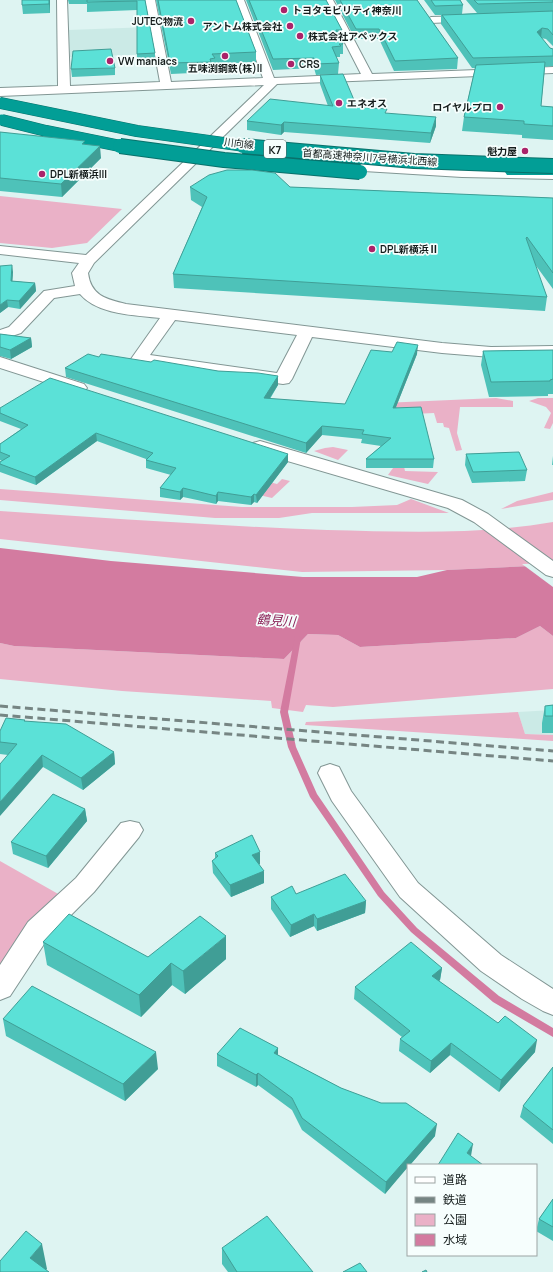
<svg xmlns="http://www.w3.org/2000/svg" width="553" height="1272" font-family="Manrope,'Noto Sans JP',sans-serif">
<style>
.built{fill:#cbeae6}
.green{fill:#eab1c7}
.water{fill:#d37ba0}
.pier{fill:#def4f2}
.lines{fill:none;stroke-linecap:round;stroke-linejoin:round}
.stream{fill:#d37ba0;fill-rule:evenodd}
.minor-casing{stroke:#829694;stroke-width:2}
.highway-casing{stroke:#09716b;stroke-width:2}
.minor{fill:#fff;fill-rule:evenodd}
.highway{fill:#029e96;fill-rule:evenodd}
.rail{stroke:#768583;stroke-width:3;stroke-dasharray:8 4.5;stroke-linecap:butt}
.highway-bridge-far1-casing{stroke:#09716b;stroke-width:12;stroke-linecap:butt}
.highway-bridge-casing{stroke:#09716b;stroke-width:16;stroke-linecap:butt}
.highway-bridge-far1{stroke:#029e96;stroke-width:11}
.highway-bridge{stroke:#029e96;stroke-width:14}
.wall{fill:#4ec2b9}
.shaded-wall{fill:#409e96}
.building{fill:#5be1d7;stroke:#409e96}
.poi-dot{fill:#aa236a;stroke:#f6fefd;stroke-width:1.5}
.labels{text-anchor:middle;dominant-baseline:central;stroke-width:3.5;stroke-linejoin:round;paint-order:stroke}
.far-poi-label{font-size:10px;font-weight:bold;fill:#151d1c;stroke:#f6fefd;text-anchor:start}
.far-street-label{font-size:10px;fill:#151d1c;stroke:#f6fefd}
.shield{fill:#f6fefd;stroke:#586060;stroke-width:1}
.shield-label{font-size:11px;font-weight:bold;fill:#151d1c}
.water-label{font-size:13px;font-style:italic;fill:#8b2358;stroke:#f6fefd}
</style>
<rect width="100%" height="100%" fill="#def4f2"/>
<path class="built" d="M 150,27 L 157,54 L 70,57 L 68,30 Z
M 553,710 L 553,735 L 525,734 L 518,712 Z"/>
<path class="green" d="M 0,196 L 122,209 L 87,243 L 52,248 L 0,243 Z
M 496,398 L 513,401 L 513,407 L 460,407 L 457,433 L 462,450 L 456,451 L 449,428 L 444,427 L 443,423 L 437,423 L 434,413 L 392,415 L 383,403 Z
M 538,398 L 553,398 L 553,423 L 550,429 L 544,428 L 551,413 L 546,407 L 529,401 Z
M 333,447 L 348,450 L 338,460 L 314,451 L 325,448 Z
M 398,461 L 403,462 L 405,471 L 438,472 L 428,484 L 388,475 Z
M 239,474 L 277,484 L 282,479 L 290,481 L 272,498 L 251,493 Z
M 0,489 L 242,507 L 352,507 L 397,505 L 411,499 L 449,513 L 312,513 L 279,518 L 215,518 L 0,500 Z
M 553,492 L 553,500 L 501,509 L 517,501 Z
M 0,511 C 109,518 218,526 327,530 C 403,532 477,535 553,522 L 553,565 L 447,570 L 302,572 L 0,539 Z
M 540,626 L 553,636 L 553,689 L 333,707 L 306,705 L 303,712 L 272,708 L 271,701 L 122,691 L 0,679 L 0,643 L 14,646 L 284,659 L 308,634 L 338,635 L 360,647 L 516,638 Z
M 518,712 L 525,734 L 553,735 L 553,741 L 305,725 L 306,722 Z
M 0,861 L 60,895 L 0,967 Z"/>
<path class="water" d="M 0,548 L 111,561 L 303,577 L 417,577 L 447,570 L 553,565 L 553,636 L 540,626 L 516,638 L 360,647 L 338,635 L 308,634 L 284,659 L 14,646 L 0,643 Z"/>
<path class="pier" d="M 553,563 L 553,587 L 522,564 Z"/>
<g class="lines">
<path class="stream" d="M 295,636 L 299,636 L 301,638 L 288,712 L 296,747 L 317,794 L 384,892 L 417,928 L 499,996 L 553,1028 L 553,1037 L 493,1002 L 411,932 L 378,896 L 310,797 L 288,747 L 280,712 Z"/>
<defs>
<path id="minor" d="M 57,0 L 67,0 L 70,86 L 160,82 L 145,0 L 155,0 L 171,82 L 263,78 L 234,0 L 244,0 L 274,78 L 361,74 L 323,0 L 333,0 L 372,74 L 553,67 L 553,73 L 277,84 L 94,263 L 88,273 C 91,296 106,299 126,304 L 442,343 L 491,347 L 553,346 L 553,356 L 491,357 L 442,353 L 312,337 L 292,379 L 289,383 L 283,384 L 133,363 L 131,359 L 160,318 C 135,315 98,315 80,294 L 54,298 L 21,333 L 0,340 L 0,330 L 9,327 L 44,291 L 75,286 L 72,273 L 79,263 L 0,254 L 0,246 L 86,255 L 264,85 L 0,96 L 0,88 L 58,86 ZM 175,320 L 297,335 L 277,373 L 150,355 Z
M 471,16 L 476,19 L 475,21 L 431,23 L 426,20 L 431,17 Z
M 336,162 L 462,169 L 553,171 L 553,179 L 462,177 L 331,169 L 329,166 Z
M 0,357 L 84,384 L 87,388 L 84,392 L 78,393 L 0,368 Z
M 260,441 L 462,500 L 488,514 L 553,561 L 553,577 L 546,575 L 474,522 L 448,508 L 253,451 L 251,447 L 253,443 Z
M 330,764 L 339,767 L 351,791 L 418,883 L 501,955 L 553,989 L 553,1015 L 543,1011 L 522,999 L 481,971 L 400,897 L 332,801 L 318,773 L 321,767 Z
M 130,821 L 139,823 L 143,830 L 139,837 L 94,892 L 48,938 L 10,996 L 0,1000 L 0,965 L 28,922 L 76,878 L 121,823 Z"/>
<path id="highway" d="M 512,168 L 550,168 L 553,169 L 553,175 L 507,175 L 505,172 L 507,169 Z"/>
</defs>
<use href="#minor" class="minor-casing"/>
<use href="#highway" class="highway-casing"/>
<use href="#minor" class="minor"/>
<use href="#highway" class="highway"/>
<path class="rail" d="M 0,706 L 553,751
M 0,715 L 553,761"/>
<defs>
<path id="highway-bridge-far1" d="M 0,103 L 137,131 L 252,147
M 2,120 L 46,131 L 125,147"/>
<path id="highway-bridge" d="M 120,146 L 224,160 L 360,172
M 243,146 L 414,161 L 553,166"/>
</defs>
<use href="#highway-bridge-far1" class="highway-bridge-far1-casing"/>
<use href="#highway-bridge" class="highway-bridge-casing"/>
<use href="#highway-bridge-far1" class="highway-bridge-far1"/>
<use href="#highway-bridge" class="highway-bridge"/>
</g>
<path class="wall" d="M 50,0 L 50,13 L 23,14 L 22,5 Z
M 68,0 L 145,0 L 155,53 L 155,64 L 137,64 L 137,10 L 87,12 L 87,4 L 69,4 Z
M 156,0 L 236,0 L 256,52 L 256,62 L 215,64 L 215,69 L 211,69 L 212,72 L 171,74 Z
M 246,0 L 326,0 L 342,30 L 341,40 L 343,44 L 343,54 L 340,54 L 340,57 L 336,57 L 339,63 L 338,74 L 316,75 L 314,68 L 273,70 Z
M 335,0 L 417,0 L 458,58 L 457,69 L 394,71 L 379,39 L 355,39 Z
M 424,0 L 460,0 L 463,5 L 462,14 L 477,13 L 466,0 L 553,0 L 553,46 L 546,39 L 541,38 L 550,48 L 553,49 L 553,66 L 545,67 L 541,106 L 553,107 L 553,140 L 522,138 L 522,135 L 462,131 L 464,117 L 475,68 L 472,68 L 441,24 L 441,15 L 435,15 Z
M 115,68 L 115,75 L 72,77 L 71,69 Z
M 320,75 L 357,107 L 387,114 L 436,117 L 436,126 L 430,143 L 284,132 L 281,135 L 247,130 L 247,121 L 328,106 L 320,84 Z
M 0,132 L 85,144 L 101,158 L 62,197 L 0,191 Z
M 190,187 L 290,187 L 553,198 L 553,289 L 534,263 L 547,297 L 545,311 L 174,288 L 173,274 L 202,207 L 191,200 Z
M 13,272 L 12,281 L 35,283 L 36,291 L 20,309 L 8,307 L 0,313 Z
M 0,334 L 31,338 L 32,347 L 11,359 L 0,356 Z
M 553,350 L 553,394 L 548,394 L 548,396 L 489,397 L 481,365 L 483,351 Z
M 392,352 L 417,354 L 396,407 L 434,459 L 433,468 L 366,468 L 366,459 L 381,446 L 361,443 L 362,439 L 322,435 L 306,453 L 66,377 L 65,368 L 99,357 L 151,362 L 218,371 L 278,376 L 278,385 L 270,399 L 345,404 Z
M 0,408 L 288,454 L 288,462 L 257,503 L 254,502 L 251,505 L 218,501 L 216,504 L 183,497 L 180,500 L 160,497 L 160,488 L 171,475 L 146,468 L 146,459 L 97,441 L 36,485 L 0,472 L 0,462 L 2,461 L 0,460 L 0,444 L 21,429 L 0,421 Z
M 466,454 L 527,470 L 525,481 L 472,483 L 465,465 Z
M 553,456 L 553,465 L 552,465 Z
M 553,705 L 553,733 L 542,733 L 542,723 L 545,706 Z
M 25,720 L 25,721 L 114,752 L 115,764 L 83,790 L 43,767 L 8,755 L 0,754 L 0,731 Z
M 85,809 L 87,821 L 48,868 L 13,854 L 11,842 Z
M 215,853 L 260,864 L 259,864 L 264,883 L 231,897 L 213,873 L 212,861 L 215,859 Z
M 296,894 L 366,901 L 365,913 L 317,931 L 314,926 L 290,937 L 271,909 L 271,897 Z
M 43,942 L 148,957 L 226,959 L 185,994 L 172,985 L 141,1017 L 47,965 Z
M 442,968 L 440,980 L 439,981 L 535,1052 L 499,1092 L 450,1055 L 430,1073 L 399,1051 L 400,1039 L 402,1037 L 354,999 L 355,987 Z
M 3,1019 L 158,1069 L 125,1101 L 6,1036 Z
M 278,1048 L 278,1055 L 341,1088 L 435,1136 L 410,1165 L 408,1165 L 385,1194 L 302,1130 L 292,1110 L 258,1085 L 256,1087 L 217,1066 L 217,1054 Z
M 553,1067 L 553,1144 L 520,1117 L 523,1106 Z
M 553,1199 L 553,1241 L 536,1231 L 539,1219 Z
M 222,1248 L 313,1272 L 228,1272 L 222,1264 Z"/>
<path class="shaded-wall" d="M 49,0 L 50,0 L 50,13 L 49,4 Z
M 542,28 L 541,38 L 537,32 Z
M 436,117 L 436,126 L 430,143 L 431,133 Z
M 284,122 L 284,132 L 281,135 L 281,125 Z
M 100,146 L 101,158 L 62,197 L 61,184 Z
M 12,265 L 13,272 L 12,288 L 11,281 Z
M 35,283 L 36,291 L 20,309 L 19,301 Z
M 7,300 L 8,307 L 0,313 L 0,305 Z
M 31,338 L 32,347 L 11,359 L 10,350 Z
M 418,345 L 417,354 L 392,417 L 393,408 Z
M 278,376 L 278,385 L 264,407 L 264,398 Z
M 322,426 L 322,435 L 306,453 L 306,443 Z
M 96,433 L 97,441 L 36,485 L 35,477 Z
M 288,454 L 288,462 L 257,503 L 256,495 Z
M 183,488 L 183,497 L 180,500 L 180,492 Z
M 218,492 L 218,501 L 216,504 L 216,496 Z
M 254,494 L 254,502 L 251,505 L 251,497 Z
M 114,752 L 115,764 L 83,790 L 81,778 Z
M 42,755 L 43,767 L 0,816 L 0,802 Z
M 85,809 L 87,821 L 48,868 L 46,856 Z
M 260,852 L 260,864 L 252,867 L 252,855 Z
M 264,871 L 264,883 L 231,897 L 230,885 Z
M 366,901 L 365,913 L 317,931 L 317,919 Z
M 314,914 L 314,926 L 290,937 L 291,925 Z
M 226,936 L 226,959 L 185,994 L 183,971 Z
M 171,963 L 172,985 L 141,1017 L 139,995 Z
M 442,968 L 440,980 L 431,988 L 432,976 Z
M 537,1040 L 535,1052 L 499,1092 L 501,1080 Z
M 451,1043 L 450,1055 L 430,1073 L 431,1061 Z
M 278,1048 L 278,1060 L 274,1053 Z
M 156,1052 L 158,1069 L 125,1101 L 123,1084 Z
M 258,1073 L 258,1085 L 256,1087 L 256,1075 Z
M 437,1124 L 435,1136 L 410,1165 L 408,1165 L 408,1167 L 385,1194 L 386,1182 Z
M 473,1144 L 471,1156 L 467,1153 Z
M 42,1244 L 47,1269 L 44,1272 L 30,1258 Z"/>
<path class="building" d="M 22,0 L 49,0 L 49,4 L 22,5 Z
M 87,0 L 145,0 L 155,53 L 137,54 L 137,1 L 87,2 Z
M 158,0 L 236,0 L 256,52 L 212,54 L 215,58 L 210,59 L 211,62 L 170,63 Z
M 249,0 L 326,0 L 342,30 L 336,30 L 343,44 L 339,44 L 341,46 L 332,47 L 339,63 L 316,64 L 314,58 L 273,59 Z
M 340,0 L 417,0 L 458,58 L 395,61 L 379,29 L 356,29 Z
M 431,0 L 460,0 L 463,5 L 435,6 Z
M 474,0 L 553,0 L 553,2 L 478,4 Z
M 553,11 L 553,35 L 548,29 L 542,28 L 537,32 L 550,48 L 553,49 L 553,56 L 473,58 L 442,15 Z
M 111,49 L 115,68 L 71,69 L 73,51 Z
M 545,62 L 541,106 L 553,107 L 553,126 L 524,124 L 524,121 L 464,117 L 476,65 Z
M 343,74 L 357,107 L 387,109 L 385,113 L 436,117 L 431,133 L 284,122 L 281,125 L 247,121 L 270,99 L 333,106 L 320,75 Z
M 0,132 L 85,141 L 82,144 L 100,146 L 61,184 L 0,178 Z
M 227,170 L 252,170 L 275,173 L 290,187 L 553,198 L 553,273 L 527,237 L 526,238 L 547,297 L 173,274 L 207,197 L 190,187 L 209,175 Z
M 12,265 L 11,281 L 35,283 L 19,301 L 7,300 L 0,305 L 0,266 Z
M 0,334 L 31,338 L 10,350 L 0,347 Z
M 397,342 L 418,345 L 393,408 L 421,407 L 434,459 L 366,459 L 391,438 L 362,434 L 364,430 L 322,426 L 306,443 L 65,368 L 88,354 L 99,357 L 101,354 L 151,362 L 154,360 L 218,371 L 258,373 L 278,376 L 264,398 L 345,404 L 371,350 L 392,352 Z
M 553,350 L 553,379 L 550,380 L 550,381 L 491,382 L 483,351 Z
M 50,378 L 288,454 L 256,495 L 254,494 L 251,497 L 218,492 L 216,496 L 183,488 L 180,492 L 160,488 L 176,468 L 146,460 L 153,453 L 96,433 L 35,477 L 0,464 L 0,462 L 10,456 L 0,452 L 0,444 L 28,425 L 0,413 L 0,408 Z
M 519,452 L 527,470 L 473,472 L 466,454 Z
M 553,705 L 553,716 L 545,716 L 545,706 Z
M 6,718 L 25,720 L 24,721 L 66,724 L 114,752 L 81,778 L 42,755 L 0,802 L 0,764 L 17,744 L 0,742 L 0,731 Z
M 53,794 L 85,809 L 46,856 L 11,842 Z
M 252,835 L 260,852 L 252,855 L 264,871 L 230,885 L 212,861 L 218,856 L 215,853 Z
M 345,874 L 366,901 L 317,919 L 314,914 L 291,925 L 271,897 L 292,886 L 296,894 Z
M 69,914 L 148,957 L 200,916 L 226,936 L 183,971 L 171,963 L 139,995 L 43,942 Z
M 411,942 L 442,968 L 432,976 L 498,1023 L 505,1016 L 537,1040 L 501,1080 L 451,1043 L 431,1061 L 400,1039 L 410,1031 L 355,987 Z
M 32,986 L 156,1052 L 123,1084 L 3,1019 Z
M 240,1028 L 278,1048 L 274,1053 L 341,1088 L 381,1103 L 406,1103 L 437,1124 L 386,1182 L 302,1118 L 292,1098 L 258,1073 L 256,1075 L 217,1054 Z
M 553,1067 L 553,1130 L 523,1106 Z
M 458,1133 L 473,1144 L 467,1153 L 483,1165 L 438,1165 Z
M 553,1199 L 553,1227 L 539,1219 Z
M 267,1216 L 313,1272 L 237,1272 L 222,1248 Z
M 26,1231 L 42,1244 L 30,1258 L 49,1272 L 0,1272 L 0,1261 Z
M 360,1263 L 367,1272 L 343,1272 Z
M 426,1270 L 427,1272 L 422,1272 Z"/>
<g class="poi-dot">
<circle cx="284" cy="10" r="4"/>
<circle cx="191" cy="21" r="4"/>
<circle cx="290" cy="26" r="4"/>
<circle cx="300" cy="36" r="4"/>
<circle cx="225" cy="56" r="4"/>
<circle cx="110" cy="61" r="4"/>
<circle cx="291" cy="64" r="4"/>
<circle cx="339" cy="103" r="4"/>
<circle cx="500" cy="107" r="4"/>
<circle cx="525" cy="151" r="4"/>
<circle cx="42" cy="174" r="4"/>
<circle cx="372" cy="249" r="4"/>
</g>
<g class="labels">
<g class="far-poi-label">
<text x="292" y="10">トヨタモビリティ神奈川</text>
<text x="183" y="21" text-anchor="end">JUTEC物流</text>
<text x="282" y="26" text-anchor="end">アントム株式会社</text>
<text x="308" y="36">株式会社アペックス</text>
<text x="118" y="61">VW maniacs</text>
<text x="299" y="64">CRS</text>
<text x="225" y="68" text-anchor="middle">五味渕鋼鉄(株)II</text>
<text x="347" y="103">エネオス</text>
<text x="492" y="107" text-anchor="end">ロイヤルプロ</text>
<text x="517" y="151" text-anchor="end">魁力屋</text>
<text x="50" y="174">DPL新横浜III</text>
<text x="380" y="249">DPL新横浜Ⅱ</text>
</g>
<g class="far-street-label">
<text transform="translate(239 143) rotate(7)">川向線</text>
<text transform="translate(370 157) rotate(4)">首都高速神奈川7号横浜北西線</text>
</g>
<rect class="shield" x="264" y="140" width="22" height="18" rx="3"/>
<g class="shield-label">
<text x="275" y="149">K7</text>
</g>
<g class="water-label">
<text transform="translate(276 620) rotate(4)">鶴見川</text>
</g>
</g>
<rect x="407" y="1164" width="130" height="92" fill="#f6fefd" stroke="#9ca4a3"/>
<rect x="415" y="1177" width="20" height="6" fill="#ffffff" stroke="#9ca4a3"/>
<text x="443" y="1184" font-size="12" fill="#151d1c">道路</text>
<rect x="415" y="1197" width="20" height="6" fill="#768583" stroke="#9ca4a3"/>
<text x="443" y="1204" font-size="12" fill="#151d1c">鉄道</text>
<rect x="415" y="1214" width="20" height="12" fill="#eab1c7" stroke="#9ca4a3"/>
<text x="443" y="1224" font-size="12" fill="#151d1c">公園</text>
<rect x="415" y="1234" width="20" height="12" fill="#d37ba0" stroke="#9ca4a3"/>
<text x="443" y="1244" font-size="12" fill="#151d1c">水域</text>
</svg>
